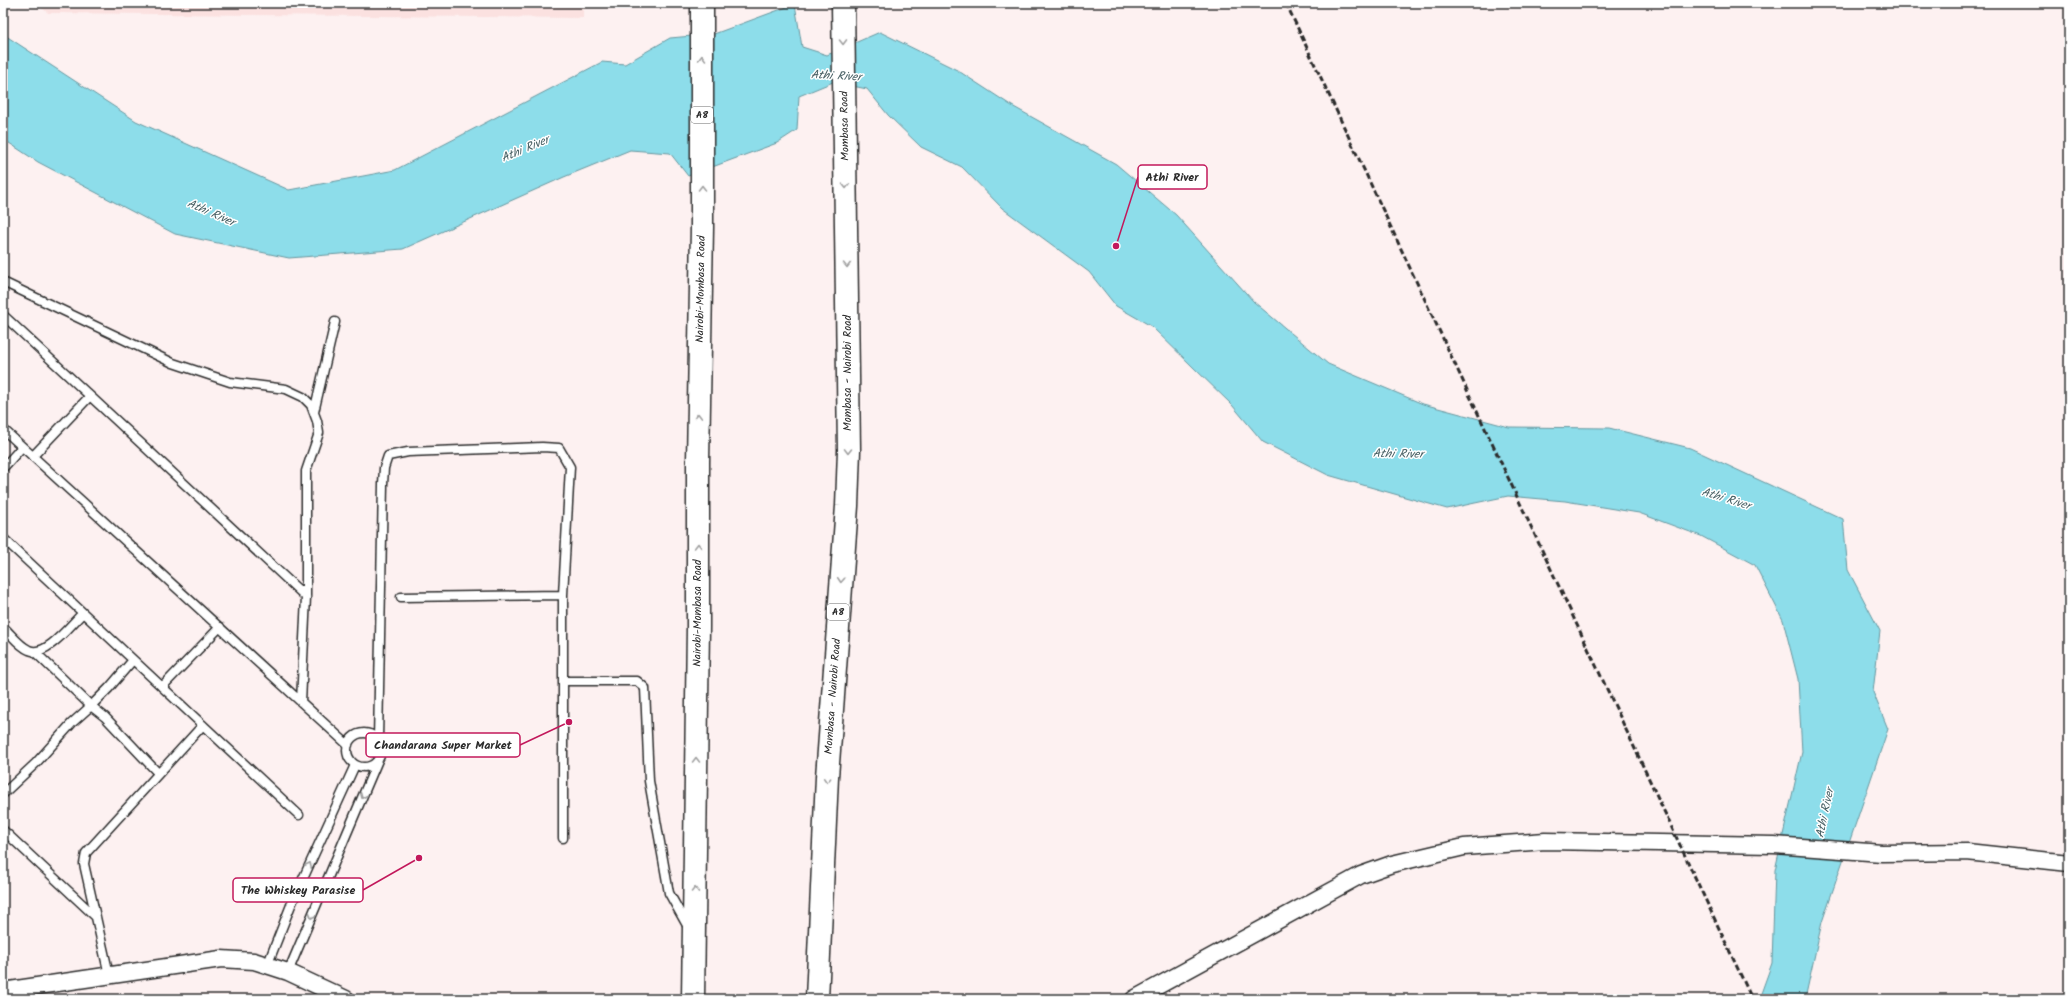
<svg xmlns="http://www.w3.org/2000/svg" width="2072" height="1002" font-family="Kalam,sans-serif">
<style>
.built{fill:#fbe1e0}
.water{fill:#8dddea;stroke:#66969e}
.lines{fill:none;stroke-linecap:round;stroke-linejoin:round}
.service-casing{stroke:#2b2b2b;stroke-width:11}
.minor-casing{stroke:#2b2b2b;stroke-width:19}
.trunk-casing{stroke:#2b2b2b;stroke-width:25}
.service{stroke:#fff;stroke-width:8}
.minor{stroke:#fff;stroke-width:16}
.trunk{stroke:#fff;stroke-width:22}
.rail{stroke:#2b2b2b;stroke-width:3;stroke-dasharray:6 3;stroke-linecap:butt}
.oneway{stroke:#a0a0a0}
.labels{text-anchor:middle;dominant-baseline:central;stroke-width:3;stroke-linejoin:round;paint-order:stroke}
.shield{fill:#fff;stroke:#6b6b6b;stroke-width:1}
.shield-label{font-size:10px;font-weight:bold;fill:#2b2b2b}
.street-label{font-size:11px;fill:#2b2b2b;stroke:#fff}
.water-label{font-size:12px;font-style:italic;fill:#486064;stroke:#fff}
.leader{fill:none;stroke:#c2185b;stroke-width:1.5}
.callout-dot{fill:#c2185b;stroke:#fff;stroke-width:1.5}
.callout{fill:#fff;stroke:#c2185b;stroke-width:1.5}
.callout-label{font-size:12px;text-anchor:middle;font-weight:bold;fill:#2b2b2b}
</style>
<rect width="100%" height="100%" fill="#fdf1f1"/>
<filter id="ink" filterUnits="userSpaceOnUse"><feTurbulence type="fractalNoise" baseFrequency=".025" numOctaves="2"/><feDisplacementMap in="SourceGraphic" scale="8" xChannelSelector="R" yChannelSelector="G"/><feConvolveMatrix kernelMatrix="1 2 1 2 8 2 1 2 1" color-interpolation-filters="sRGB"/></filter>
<g filter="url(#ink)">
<path class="built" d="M 36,3 L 583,3 L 583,18 L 48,13 Z"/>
<path class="water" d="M 795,4 L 802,47 L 827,55 L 880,32 L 957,70 L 1012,106 L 1116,164 L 1176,215 L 1254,302 L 1328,364 L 1423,404 L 1509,427 L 1609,428 L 1690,448 L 1843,519 L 1848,570 L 1880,631 L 1873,692 L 1888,729 L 1822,922 L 1805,999 L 1759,999 L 1772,963 L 1775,870 L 1802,752 L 1798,679 L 1783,620 L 1755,565 L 1701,536 L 1639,513 L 1565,501 L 1508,496 L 1447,509 L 1328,475 L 1263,442 L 1232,405 L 1151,326 L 1116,306 L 1089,272 L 1002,208 L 962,167 L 921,147 L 888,115 L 867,89 L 833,82 L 799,96 L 797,130 L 777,143 L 688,176 L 670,153 L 630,150 L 564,177 L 403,249 L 289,258 L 175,234 L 38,162 L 3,139 L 3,34 L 136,121 L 289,190 L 395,170 L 602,62 L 625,64 L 670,38 L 714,34 Z"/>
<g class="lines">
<defs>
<path id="service" d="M 3,282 L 173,363 L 230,382 L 286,389 L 303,397 L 311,405 L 317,421 L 319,433 L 306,471 L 306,597 L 301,702
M 3,315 L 306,597
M 314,412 L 335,322
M 3,429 L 348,745
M 33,456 L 90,396
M 3,468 L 22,447
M 3,538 L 299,815
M 401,597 L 563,595
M 3,627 C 11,634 19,646 29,650 C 46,658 71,624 83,613
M 133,660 L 109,688 L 91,706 L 105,717 L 158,773
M 162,687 L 220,627
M347 750a17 17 0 1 1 34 0a17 17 0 1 1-34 0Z
M 378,740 L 383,484 L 384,468 L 388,456 L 408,452 L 542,447 L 559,448 L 570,467 L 563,595 L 563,681
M 3,794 L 36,763 L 72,723 L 91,706 L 35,652
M 3,830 L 96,917
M 563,838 L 563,681 L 637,681 L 645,688 L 649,781 L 669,893 L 688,927
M 267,966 L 291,905 L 355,765
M 288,972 L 378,760
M 109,975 L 84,864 L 86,853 L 203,725"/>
<path id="minor" d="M 3,991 L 221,959 L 254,961 L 288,972 L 346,999
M 1134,999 L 1361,875 L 1392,864 L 1464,847 L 1545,841 L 1774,845 L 1882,853 L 1967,852 L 2069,863"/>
<g id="trunk">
<path id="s1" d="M 693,999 L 698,627 L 698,462 L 702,227 L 702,3"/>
<path id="s2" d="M 817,999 L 827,777 L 847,506 L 849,450 L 843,3"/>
</g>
</defs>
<use href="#service" class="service-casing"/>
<use href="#minor" class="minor-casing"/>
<use href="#trunk" class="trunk-casing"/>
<use href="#service" class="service"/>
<use href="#minor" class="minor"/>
<use href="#trunk" class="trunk"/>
<path class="rail" d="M 1286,3 L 1752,999"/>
</g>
<defs><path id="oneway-chevron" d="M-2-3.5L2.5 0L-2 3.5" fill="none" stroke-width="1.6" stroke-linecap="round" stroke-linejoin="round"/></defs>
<g class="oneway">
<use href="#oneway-chevron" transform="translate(843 42) rotate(89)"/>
<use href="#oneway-chevron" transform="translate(702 58) rotate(-90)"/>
<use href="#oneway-chevron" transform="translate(846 186) rotate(89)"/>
<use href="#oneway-chevron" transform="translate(702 188) rotate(-90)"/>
<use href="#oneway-chevron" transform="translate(847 265) rotate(89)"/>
<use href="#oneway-chevron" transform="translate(698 416) rotate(-89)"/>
<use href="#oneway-chevron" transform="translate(848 451) rotate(91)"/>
<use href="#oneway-chevron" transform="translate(698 546) rotate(-90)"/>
<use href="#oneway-chevron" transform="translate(841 580) rotate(94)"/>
<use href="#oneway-chevron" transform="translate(696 760) rotate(-90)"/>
<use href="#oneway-chevron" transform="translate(827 780) rotate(93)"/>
<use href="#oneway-chevron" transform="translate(363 796) rotate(113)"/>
<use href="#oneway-chevron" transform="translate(309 865) rotate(-65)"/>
<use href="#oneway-chevron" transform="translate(695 890) rotate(-89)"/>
<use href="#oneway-chevron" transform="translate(312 916) rotate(113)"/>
</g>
</g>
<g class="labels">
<g class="shield">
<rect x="691" y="107" width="22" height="16" rx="3"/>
<rect x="827" y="604" width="22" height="16" rx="3"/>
</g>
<g class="shield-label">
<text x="702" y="115">A8</text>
<text x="838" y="612">A8</text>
</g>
<g class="street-label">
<text transform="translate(845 126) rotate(-91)">Mombasa Road</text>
<text stroke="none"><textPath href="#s1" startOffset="710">Nairobi-Mombasa Road</textPath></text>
<text transform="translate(848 373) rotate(-90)">Mombasa - Nairobi Road</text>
<text stroke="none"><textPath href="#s1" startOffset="386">Nairobi-Mombasa Road</textPath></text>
<text stroke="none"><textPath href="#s2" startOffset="303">Mombasa - Nairobi Road</textPath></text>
</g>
<g class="water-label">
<text transform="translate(836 76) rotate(3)">Athi River</text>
<text transform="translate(525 149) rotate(-23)">Athi River</text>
<text transform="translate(211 213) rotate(24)">Athi River</text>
<text transform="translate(1398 454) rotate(1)">Athi River</text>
<text transform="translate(1726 499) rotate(17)">Athi River</text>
<text transform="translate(1825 813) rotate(-78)">Athi River</text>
</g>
</g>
<path class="leader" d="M1116 246L1138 177M569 722L520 745M419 858L363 890"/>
<g class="callout-dot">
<circle cx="1116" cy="246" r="4"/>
<circle cx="569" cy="722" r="4"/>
<circle cx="419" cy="858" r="4"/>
</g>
<g class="callout">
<rect x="1138" y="165" width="69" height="24" rx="4"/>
<rect x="366" y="733" width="154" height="24" rx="4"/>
<rect x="233" y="878" width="130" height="24" rx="4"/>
</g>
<g class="callout-label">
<text x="1172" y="181">Athi River</text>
<text x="443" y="749">Chandarana Super Market</text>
<text x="298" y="894">The Whiskey Parasise</text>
</g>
<rect width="2072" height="1002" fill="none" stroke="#fff" stroke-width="16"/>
<rect x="8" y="8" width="2056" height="986" fill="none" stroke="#2b2b2b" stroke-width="1.5" filter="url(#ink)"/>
</svg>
